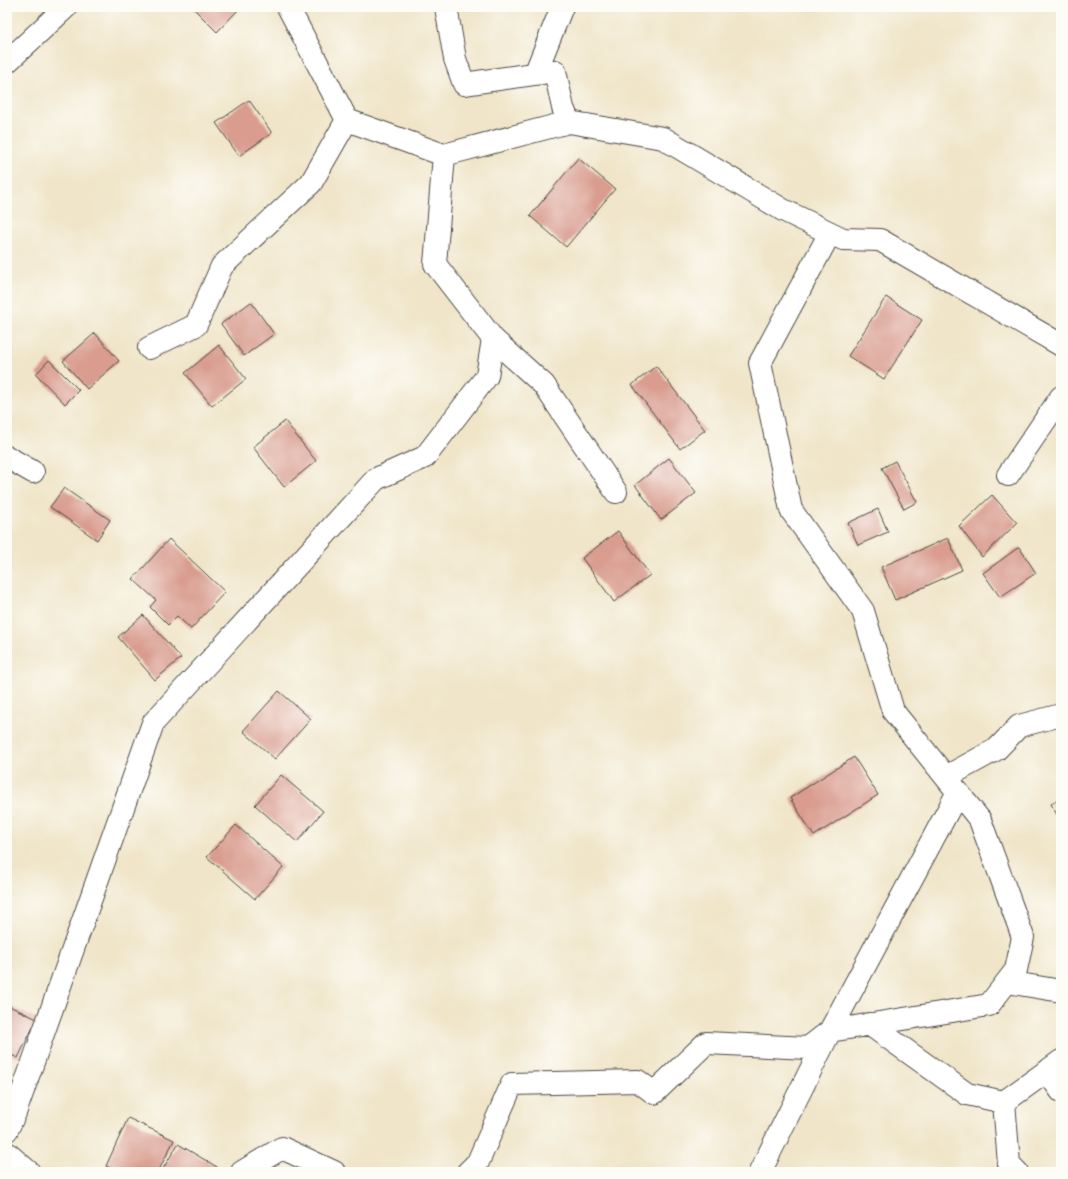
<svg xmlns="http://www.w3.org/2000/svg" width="1068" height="1179" font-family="'IM FELL DW Pica',serif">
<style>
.building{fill:#d99c8f}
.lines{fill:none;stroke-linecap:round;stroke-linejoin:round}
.minor-casing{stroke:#494743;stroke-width:24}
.tertiary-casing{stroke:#494743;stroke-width:24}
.minor{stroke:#fff;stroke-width:22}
.tertiary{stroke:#fff;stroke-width:22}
</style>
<rect width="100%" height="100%" fill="#fdfcf7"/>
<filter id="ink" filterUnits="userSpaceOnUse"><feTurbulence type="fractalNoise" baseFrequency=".025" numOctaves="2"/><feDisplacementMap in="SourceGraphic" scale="8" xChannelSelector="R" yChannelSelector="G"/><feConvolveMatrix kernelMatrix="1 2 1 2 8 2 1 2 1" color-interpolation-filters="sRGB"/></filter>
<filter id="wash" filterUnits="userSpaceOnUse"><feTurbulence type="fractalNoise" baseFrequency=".012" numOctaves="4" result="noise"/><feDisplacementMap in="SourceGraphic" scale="16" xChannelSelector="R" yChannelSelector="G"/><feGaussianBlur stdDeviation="0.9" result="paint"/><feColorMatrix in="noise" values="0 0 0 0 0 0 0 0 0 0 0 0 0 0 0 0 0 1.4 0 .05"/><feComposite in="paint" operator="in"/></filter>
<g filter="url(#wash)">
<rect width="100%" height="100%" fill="#f0e5c9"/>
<g id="blocks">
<path class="building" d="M 192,7 L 241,7 L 217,32 Z
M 249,100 L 272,133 L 239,156 L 216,123 Z
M 578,158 L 615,189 L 566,247 L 530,216 Z
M 886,297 L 922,320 L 884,379 L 848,356 Z
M 251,302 L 274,334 L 244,356 L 221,324 Z
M 95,333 L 119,361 L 87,389 L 63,361 Z
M 219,345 L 246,379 L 212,406 L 185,373 Z
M 49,360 L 79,390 L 65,404 L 36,374 Z
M 656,366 L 705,430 L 680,449 L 632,385 Z
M 285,421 L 316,461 L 284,487 L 253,447 Z
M 669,458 L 696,493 L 661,520 L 635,485 Z
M 895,461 L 917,502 L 904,509 L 882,468 Z
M 64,488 L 110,520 L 97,540 L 50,507 Z
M 992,495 L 1017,523 L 982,557 L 959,526 Z
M 878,509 L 888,532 L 858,545 L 848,523 Z
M 618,531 L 650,575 L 614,602 L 582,558 Z
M 948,538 L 962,570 L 895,600 L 881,567 Z
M 169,539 L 225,592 L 191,629 L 177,616 L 168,625 L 150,607 L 156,600 L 133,579 Z
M 1019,547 L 1036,573 L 1000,597 L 983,573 Z
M 143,615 L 181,658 L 155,680 L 118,637 Z
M 279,691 L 311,719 L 275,759 L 243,731 Z
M 854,757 L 878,795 L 814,836 L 790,798 Z
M 281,775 L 323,811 L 297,842 L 255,805 Z
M 1061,798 L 1061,822 L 1051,804 Z
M 236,825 L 283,867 L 255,899 L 207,857 Z
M 7,1005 L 37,1019 L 18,1058 L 7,1053 Z
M 128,1118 L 174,1140 L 158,1172 L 118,1172 L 106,1166 Z
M 178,1144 L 217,1167 L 214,1172 L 161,1172 Z"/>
</g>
</g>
<g filter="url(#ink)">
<use href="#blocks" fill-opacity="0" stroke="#494743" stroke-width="1"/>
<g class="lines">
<defs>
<path id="minor" d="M 446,7 L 455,59 L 464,84 L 555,71 L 563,108 L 569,122 L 663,138 L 783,210 L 843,239 L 880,240 L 1061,345
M 535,74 L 562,7
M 347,120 L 444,155 L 569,122
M 444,155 L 435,264 L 493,339 L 544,385 L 616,492
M 149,348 L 196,325 L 222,266 L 311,183 L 347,120 L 288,7
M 7,457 L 33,472
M 1008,475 L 1061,397
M 946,777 L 997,749 L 1019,726 L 1061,715
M 1007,982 L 1061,991
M 869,1024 L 967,1094 L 1004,1102 L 1009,1164 L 1017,1172
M 1047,1071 L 1061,1091
M 1004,1102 L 1061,1061
M 7,1130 L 15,1113 L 153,723 L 376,479 L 425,457 L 487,376 L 493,339
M 7,1153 L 29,1172
M 242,1172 L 282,1148 L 334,1172
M 468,1172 L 478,1162 L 512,1084 L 638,1081 L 654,1093 L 706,1043 L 808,1048 L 830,1031 L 989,1005 L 1016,970 L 1023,937 L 980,820 L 893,711 L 863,611 L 791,510 L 760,363 L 830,233
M 760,1172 L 830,1031 L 958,792"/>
<path id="tertiary" d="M 7,62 L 66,7"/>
</defs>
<use href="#minor" class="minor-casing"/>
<use href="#tertiary" class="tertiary-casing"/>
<use href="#minor" class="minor"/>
<use href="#tertiary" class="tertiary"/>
</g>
</g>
<rect width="1068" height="1179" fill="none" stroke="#fdfcf7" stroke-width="24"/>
</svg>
